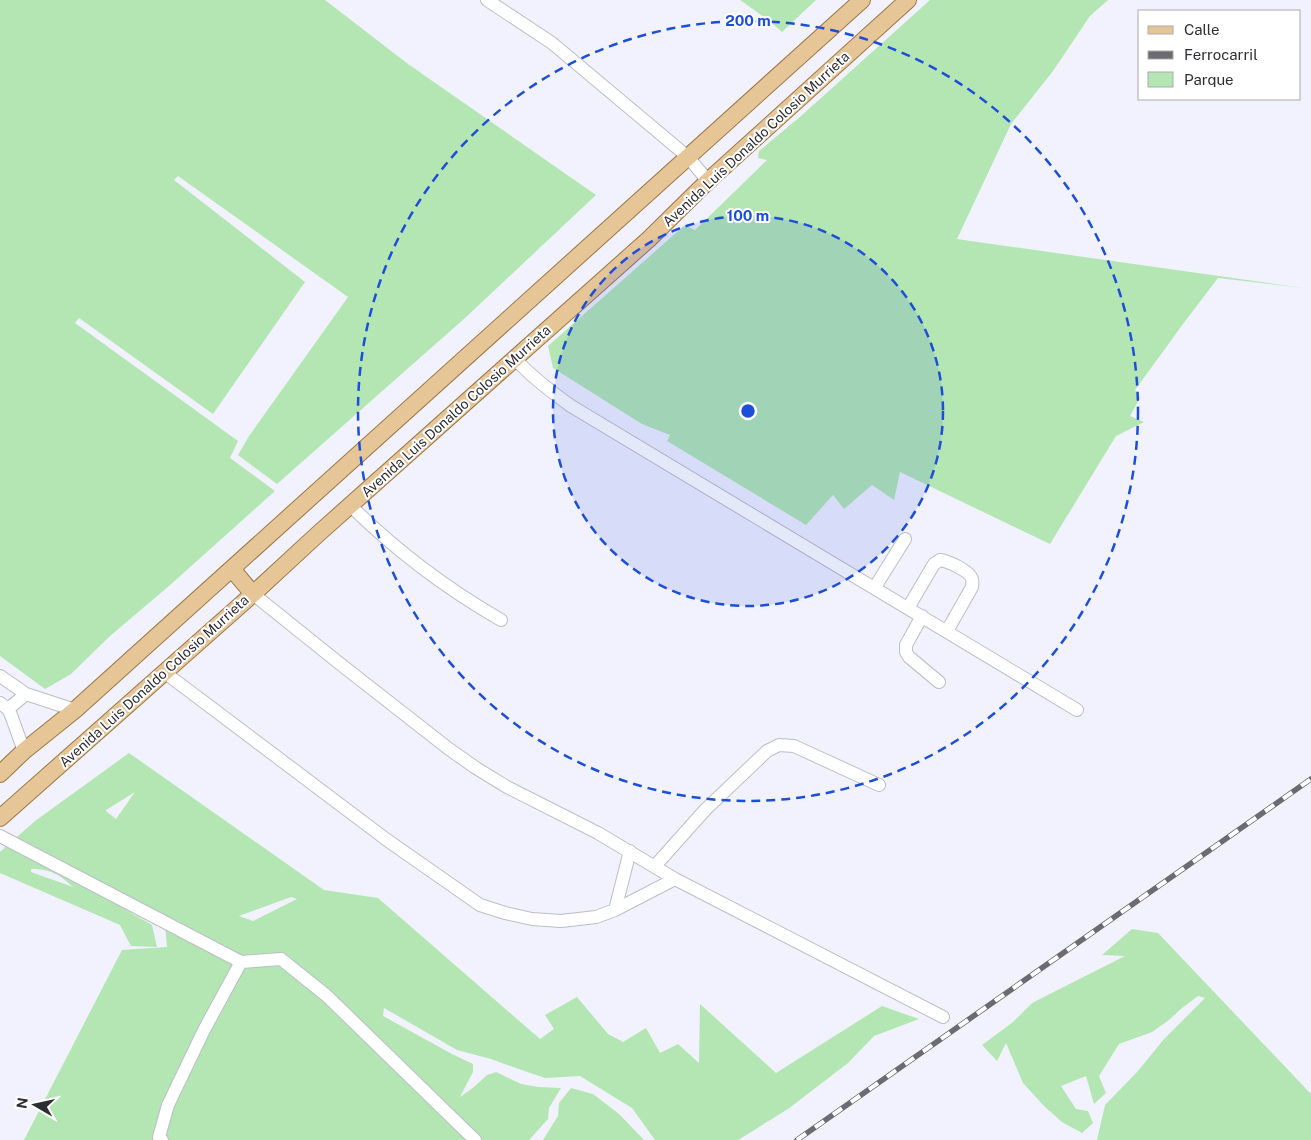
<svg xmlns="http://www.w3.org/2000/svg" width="1311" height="1140" font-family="'Public Sans',sans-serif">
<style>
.green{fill:#b3e6b3;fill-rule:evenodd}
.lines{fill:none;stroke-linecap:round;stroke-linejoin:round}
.minor-casing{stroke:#bcbec8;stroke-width:14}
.major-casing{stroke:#9b7746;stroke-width:18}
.minor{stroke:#fff;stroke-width:12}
.major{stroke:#e6c597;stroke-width:16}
.rail-casing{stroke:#6b6b71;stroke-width:5.5}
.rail{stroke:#fff;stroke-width:4;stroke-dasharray:11;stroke-linecap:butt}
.ring{fill:none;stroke:#1d4ed8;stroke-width:2.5;stroke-dasharray:9 6}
.labels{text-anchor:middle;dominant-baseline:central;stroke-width:4;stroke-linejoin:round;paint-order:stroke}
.street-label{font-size:14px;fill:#2e2e32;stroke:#fff}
.centre{fill:#1d4ed8;stroke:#fff;stroke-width:2.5}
.ring-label{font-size:15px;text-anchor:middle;font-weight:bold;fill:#1d4ed8;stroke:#fff;stroke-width:4;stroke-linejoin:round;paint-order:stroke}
</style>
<rect width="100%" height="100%" fill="#f1f2fd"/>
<path class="green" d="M 0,0 L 325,0 L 408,64 L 596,195 L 465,318 L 277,484 L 238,455 L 249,436 L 348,297 L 178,176 L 174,180 L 305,282 L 213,414 L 79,318 L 75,323 L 238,441 L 230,458 L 275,491 L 169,586 L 110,636 L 71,674 L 45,689 L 0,656 Z
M 740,0 L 816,0 L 782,32 L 767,19 Z
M 930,0 L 1108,0 L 1090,16 L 1053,71 L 1011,124 L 957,239 L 1303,288 L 1218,278 L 1183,324 L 1135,390 L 1140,398 L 1130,416 L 1144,422 L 1116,436 L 1050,544 L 900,472 L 894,500 L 872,485 L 844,509 L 833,495 L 806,525 L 667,441 L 670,435 L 642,424 L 553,368 L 548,346 L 685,225 L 695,230 L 767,160 L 758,158 L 759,151 L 801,116 Z
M 129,753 L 324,890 L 378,898 L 540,1039 L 554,1029 L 545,1015 L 577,997 L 608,1034 L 623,1042 L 646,1028 L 660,1053 L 678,1044 L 699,1063 L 700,1004 L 776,1073 L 882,1006 L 919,1019 L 874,1036 L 848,1063 L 788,1109 L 738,1140 L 655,1140 L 632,1108 L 580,1076 L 545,1078 L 513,1067 L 491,1059 L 457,1050 L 384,1008 L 383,1016 L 452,1054 L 473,1064 L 473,1072 L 460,1097 L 474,1087 L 487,1075 L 496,1072 L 521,1084 L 538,1087 L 561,1088 L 549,1108 L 548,1119 L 529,1140 L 24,1140 L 122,950 L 167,947 L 165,925 L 123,900 L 109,901 L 118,905 L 152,925 L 157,947 L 131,946 L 120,925 L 0,873 L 0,852 L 35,821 ZM 135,792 L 116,819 L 106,811 L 106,810 ZM 31,869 C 50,869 59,874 73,887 L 31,872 ZM 291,897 L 297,899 L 253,921 L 239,916 Z
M 1132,929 L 1158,933 L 1311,1094 L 1311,1140 L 1097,1140 L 1105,1105 L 1138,1071 L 1164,1039 L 1205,998 L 1198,996 L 1182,1008 L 1169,1020 L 1152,1032 L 1119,1044 L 1099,1076 L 1106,1093 L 1094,1104 L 1086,1076 L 1061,1086 L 1076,1109 L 1088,1111 L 1093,1123 L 1082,1133 L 1062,1122 L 1045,1107 L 1023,1083 L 1006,1043 L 997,1061 L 982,1045 L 1013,1022 L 1032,1003 L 1125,956 L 1102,955 Z
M 571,1088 L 593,1094 L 619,1114 L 644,1140 L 543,1140 L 558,1116 L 559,1103 Z"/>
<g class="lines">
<defs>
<path id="minor" d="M 487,0 L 552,43 L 688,157 L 708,181
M 515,359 C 533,378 550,391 571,406 L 1077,710
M 350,505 C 397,552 444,587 501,620
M 875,587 L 905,539
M 908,608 L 934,564 L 940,560 C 948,561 970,571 972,579 C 973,581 972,585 972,587 L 947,631
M 922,616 L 906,645 L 906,652 L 909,657 L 939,682
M 164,672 L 387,840 L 480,905 L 505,913 L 532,919 L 561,921 L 596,917 L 615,910 L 675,879 L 598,833 L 507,787 L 476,768 L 449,749 L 339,663 L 253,594
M 0,676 L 26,694 L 75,710
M 0,703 L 8,709 L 11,715 L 24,751
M 8,709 L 26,694
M 0,836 L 241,962 L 281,959 L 327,996 L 475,1140
M 655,866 L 705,810 L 767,751 L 779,745 L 794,746 L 879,785
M 675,879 L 943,1017
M 615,910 L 630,851
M 162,1140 L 159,1137 L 168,1105 L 204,1030 L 241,962"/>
<path id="major" d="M 232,569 L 253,594
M 0,774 L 24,751 L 75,710 L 862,0
M 0,818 L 253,594 L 318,534 L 649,239 L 708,181 L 908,0"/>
</defs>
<use href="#minor" class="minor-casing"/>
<use href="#major" class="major-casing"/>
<use href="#minor" class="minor"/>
<use href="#major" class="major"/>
<defs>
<path id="rail" d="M 797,1140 L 1311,779"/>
</defs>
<use href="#rail" class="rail-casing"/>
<use href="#rail" class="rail"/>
</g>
<circle cx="748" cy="411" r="195" fill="#1d4ed8" fill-opacity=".12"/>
<g class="ring">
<circle cx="748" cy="411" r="195"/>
<circle cx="748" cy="411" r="390"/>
</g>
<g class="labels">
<g class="street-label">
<text transform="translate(756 139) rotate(-43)">Avenida Luis Donaldo Colosio Murrieta</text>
<text transform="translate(456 411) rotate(-42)">Avenida Luis Donaldo Colosio Murrieta</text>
<text transform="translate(154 681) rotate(-42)">Avenida Luis Donaldo Colosio Murrieta</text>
</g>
</g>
<circle cx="748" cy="411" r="8" class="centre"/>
<g class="ring-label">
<text x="748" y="26">200 m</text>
<text x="748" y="221">100 m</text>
</g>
<rect x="1138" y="10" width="162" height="90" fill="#ffffff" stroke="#ababad"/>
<rect x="1148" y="26" width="25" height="8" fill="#e6c597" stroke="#ababad"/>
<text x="1184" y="35" font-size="15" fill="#2e2e32">Calle</text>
<rect x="1148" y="51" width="25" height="8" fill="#6b6b71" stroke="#ababad"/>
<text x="1184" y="60" font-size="15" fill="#2e2e32">Ferrocarril</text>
<rect x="1148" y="72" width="25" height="15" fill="#b3e6b3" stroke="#ababad"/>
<text x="1184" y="85" font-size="15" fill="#2e2e32">Parque</text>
<g transform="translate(35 1105) rotate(279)" stroke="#ffffff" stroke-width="4" paint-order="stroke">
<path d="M0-4L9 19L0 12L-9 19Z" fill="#2e2e32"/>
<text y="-8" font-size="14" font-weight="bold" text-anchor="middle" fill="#2e2e32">N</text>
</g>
</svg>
